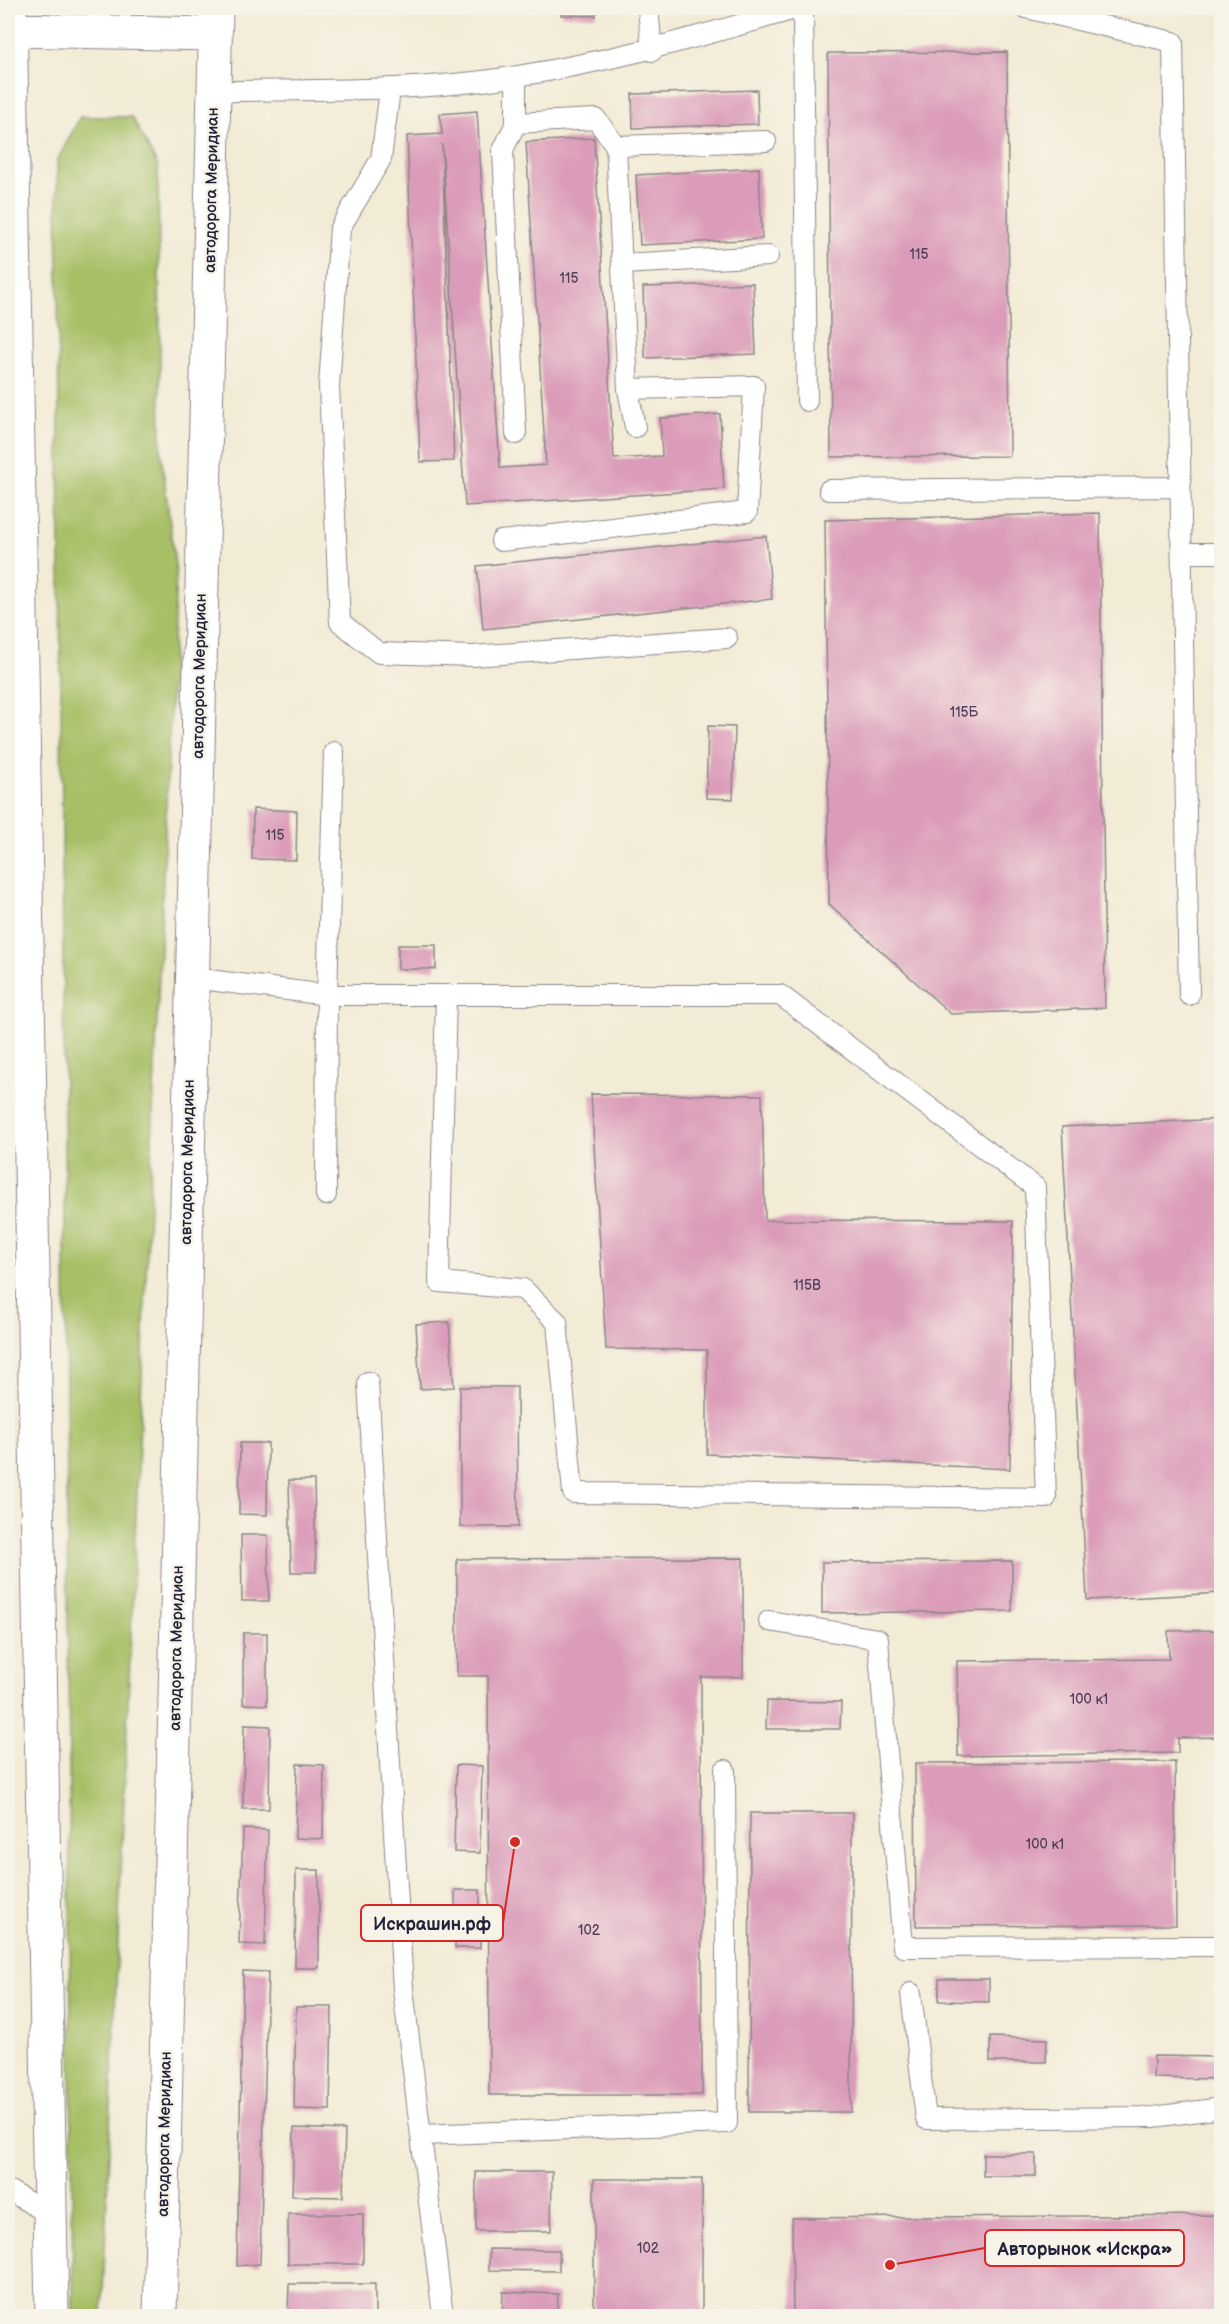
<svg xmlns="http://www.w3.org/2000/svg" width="1229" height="2324" font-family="'Balsamiq Sans',sans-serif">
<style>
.green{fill:#a7c066;stroke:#647150;stroke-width:1.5}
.building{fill:#db9cb9}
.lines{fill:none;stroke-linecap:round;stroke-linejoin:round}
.service-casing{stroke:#8a8688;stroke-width:22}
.primary-casing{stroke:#8a8688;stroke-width:35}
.service{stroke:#fff;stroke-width:20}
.primary{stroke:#fff;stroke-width:33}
.labels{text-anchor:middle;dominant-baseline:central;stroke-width:5;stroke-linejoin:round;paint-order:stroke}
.number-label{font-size:14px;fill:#50405a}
.street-label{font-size:16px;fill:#22223b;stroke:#f7f3e8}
.leader{fill:none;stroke:#d62828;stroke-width:2}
.callout-dot{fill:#d62828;stroke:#f7f3e8;stroke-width:2}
.callout{fill:#f7f3e8;stroke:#d62828;stroke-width:2}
.callout-label{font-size:18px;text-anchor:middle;font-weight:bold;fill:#22223b}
</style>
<rect width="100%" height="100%" fill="#f7f3e8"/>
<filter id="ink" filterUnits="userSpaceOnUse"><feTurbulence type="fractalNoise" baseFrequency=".0167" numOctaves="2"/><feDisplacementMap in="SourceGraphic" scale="12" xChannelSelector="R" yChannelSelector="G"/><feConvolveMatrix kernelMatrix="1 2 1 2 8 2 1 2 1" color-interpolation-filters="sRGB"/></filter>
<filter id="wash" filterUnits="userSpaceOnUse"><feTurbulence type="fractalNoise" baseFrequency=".008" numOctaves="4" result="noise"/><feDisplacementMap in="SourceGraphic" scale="24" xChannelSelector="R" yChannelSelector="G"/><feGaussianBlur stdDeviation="1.35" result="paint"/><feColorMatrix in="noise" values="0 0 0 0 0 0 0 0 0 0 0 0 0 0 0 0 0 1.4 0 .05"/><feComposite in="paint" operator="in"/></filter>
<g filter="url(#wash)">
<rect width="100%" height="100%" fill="#f2ebd5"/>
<path class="green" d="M 80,117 L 132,117 L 158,166 L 161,452 L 176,573 L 102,2316 L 73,2316 L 57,161 Z"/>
<g id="blocks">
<path class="building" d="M 561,8 L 596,8 L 596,16 L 561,15 Z
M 1007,52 L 1010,456 L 831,457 L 828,53 Z
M 757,90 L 758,124 L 633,128 L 632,94 Z
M 477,111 L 500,468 L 546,465 L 526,142 L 594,138 L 614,459 L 662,456 L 660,418 L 720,414 L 724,489 L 465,506 L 442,144 L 454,461 L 420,462 L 407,136 L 442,134 L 440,114 Z
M 759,168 L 762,239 L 640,245 L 636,175 Z
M 753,283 L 756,354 L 645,358 L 643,287 Z
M 1100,513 L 1105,1008 L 951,1014 L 829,904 L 825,520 Z
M 766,536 L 772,599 L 483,629 L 477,566 Z
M 708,726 L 735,727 L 733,799 L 706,798 Z
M 253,809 L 297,811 L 296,860 L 252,859 Z
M 398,945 L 436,945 L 436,969 L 398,969 Z
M 591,1094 L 762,1095 L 765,1220 L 1013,1221 L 1010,1469 L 707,1454 L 707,1350 L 606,1349 Z
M 1222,1119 L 1222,1593 L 1087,1600 L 1062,1127 Z
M 449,1322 L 454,1387 L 420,1389 L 416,1324 Z
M 460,1387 L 517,1387 L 518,1527 L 460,1527 Z
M 240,1443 L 268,1443 L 267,1515 L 239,1514 Z
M 289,1480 L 314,1480 L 316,1572 L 291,1572 Z
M 241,1535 L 268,1535 L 269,1601 L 242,1601 Z
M 743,1558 L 743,1677 L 701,1677 L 702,2095 L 489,2095 L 488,1676 L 457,1676 L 457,1559 Z
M 1012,1561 L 1012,1611 L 822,1613 L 822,1562 Z
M 1222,1630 L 1222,1737 L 1178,1738 L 1178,1753 L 958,1756 L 957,1661 L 1169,1659 L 1168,1631 Z
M 243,1633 L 267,1633 L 267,1705 L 243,1704 Z
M 767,1701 L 841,1702 L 840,1729 L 766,1729 Z
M 244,1725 L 270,1726 L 269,1809 L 243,1809 Z
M 1175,1762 L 1176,1925 L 916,1926 L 915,1763 Z
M 297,1764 L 324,1765 L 323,1839 L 295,1838 Z
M 456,1765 L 482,1766 L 480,1853 L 454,1852 Z
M 750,1813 L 852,1813 L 851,2112 L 749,2112 Z
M 243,1829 L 268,1830 L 265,1945 L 239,1944 Z
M 296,1870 L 319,1870 L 319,1968 L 295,1968 Z
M 455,1890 L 480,1890 L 480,1948 L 455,1948 Z
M 243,1971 L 268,1972 L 260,2264 L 237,2266 Z
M 939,1979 L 989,1979 L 989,2002 L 939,2001 Z
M 296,2007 L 332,2007 L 330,2110 L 294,2109 Z
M 990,2037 L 1047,2039 L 1046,2062 L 990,2062 Z
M 1154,2056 L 1222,2057 L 1222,2079 L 1153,2078 Z
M 294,2128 L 345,2130 L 343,2197 L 292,2196 Z
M 983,2154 L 1036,2154 L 1036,2176 L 983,2176 Z
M 476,2172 L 552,2172 L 551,2231 L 476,2231 Z
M 594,2179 L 702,2179 L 702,2316 L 594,2316 Z
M 288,2214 L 363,2214 L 363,2264 L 288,2264 Z
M 1222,2215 L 1222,2316 L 793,2316 L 792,2218 Z
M 489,2249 L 559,2250 L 559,2271 L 489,2270 Z
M 289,2284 L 375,2284 L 375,2316 L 288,2316 Z
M 503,2292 L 558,2294 L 557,2316 L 502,2316 Z"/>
</g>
</g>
<g filter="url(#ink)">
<use href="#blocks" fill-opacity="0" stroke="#8a8688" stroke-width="1.5"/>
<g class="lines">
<defs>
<path id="service" d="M 648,8 L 652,51
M 803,8 L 807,401
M 1026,8 L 1173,42 L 1189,995
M 390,90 L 381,159 L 340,228 L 329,386 L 340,622 L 379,653 L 473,656 L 727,638
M 214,91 C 315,90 417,92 517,76 C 614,61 705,35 799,8
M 516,123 L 596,119 L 616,146 L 628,389 L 635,427
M 616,146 L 766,141
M 622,264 L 768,256
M 516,434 L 503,150 L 516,123 L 516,77
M 829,490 L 1180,487
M 501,541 L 747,512 L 754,386 L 628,389
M 1182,553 L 1222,553
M 193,978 L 327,995 L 780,995 L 1035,1187 L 1046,1498 L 573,1493 L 557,1322 L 523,1289 L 439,1282 L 446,995
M 326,1195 L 327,995 L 334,752
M 368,1382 L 403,1989 L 443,2316
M 769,1621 L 878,1639 L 903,1947 L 1222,1946
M 911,1993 L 926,2119 L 1153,2117 L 1222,2108
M 421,2135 L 727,2123 L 725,1770
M 8,2190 L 52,2216"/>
<path id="primary" d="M 10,8 L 52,2316
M 10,30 L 215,34
M 160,2316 L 216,8"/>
</defs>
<use href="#service" class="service-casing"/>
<use href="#primary" class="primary-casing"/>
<use href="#service" class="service"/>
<use href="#primary" class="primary"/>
</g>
</g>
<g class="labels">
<g class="number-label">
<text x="919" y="254">115</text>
<text x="569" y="278">115</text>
<text x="964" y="712">115Б</text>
<text x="275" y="835">115</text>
<text x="807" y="1285">115В</text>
<text x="1089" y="1699">100 к1</text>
<text x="1045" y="1844">100 к1</text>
<text x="589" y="1930">102</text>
<text x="648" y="2248">102</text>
</g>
<g class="street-label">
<text transform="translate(212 190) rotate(-89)">автодорога Меридиан</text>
<text transform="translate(200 676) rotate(-89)">автодорога Меридиан</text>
<text transform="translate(188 1162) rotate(-89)">автодорога Меридиан</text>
<text transform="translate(177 1648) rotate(-89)">автодорога Меридиан</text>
<text transform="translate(165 2134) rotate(-89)">автодорога Меридиан</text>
</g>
</g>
<path class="leader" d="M515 1842L503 1923M890 2265L985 2248"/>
<g class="callout-dot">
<circle cx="515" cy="1842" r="6"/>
<circle cx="890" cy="2265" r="6"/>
</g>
<g class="callout">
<rect x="361" y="1905" width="142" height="36" rx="6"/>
<rect x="985" y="2230" width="199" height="36" rx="6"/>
</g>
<g class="callout-label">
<text x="432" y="1930">Искрашин.рф</text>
<text x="1085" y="2255">Авторынок «Искра»</text>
</g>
<rect width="1229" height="2324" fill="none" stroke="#f7f3e8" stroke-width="30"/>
</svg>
